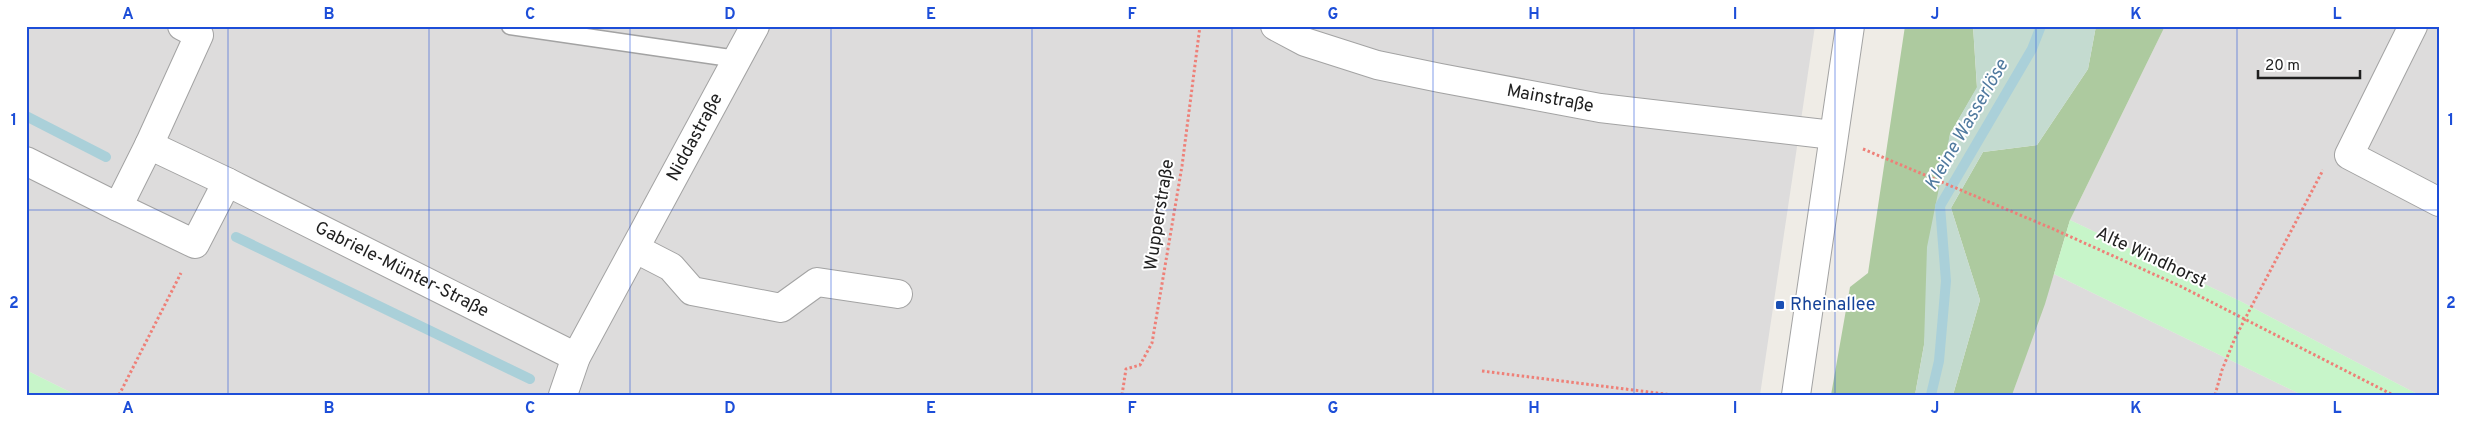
<svg xmlns="http://www.w3.org/2000/svg" width="2465" height="421" font-family="Overpass,sans-serif">
<style>
.residential{fill:#dddcdc}
.forest{fill:#adca9f}
.wetland{fill:#c4dbd0}
.park{fill:#c7f5c9}
.lines{fill:none;stroke-linecap:round;stroke-linejoin:round}
.stream{stroke:#aad0d9;stroke-width:10}
.lane-casing{stroke:#a3a3a3;stroke-width:19}
.street-casing{stroke:#a3a3a3;stroke-width:30}
.path{stroke:#ee8078;stroke-width:3;stroke-dasharray:2.5 2.5;stroke-linecap:butt}
.lane{stroke:#fff;stroke-width:16}
.street{stroke:#fff;stroke-width:28}
.grid{fill:none;stroke:#1d4ed8;stroke-width:1;stroke-opacity:0.55}
.transit-dot{fill:#1a4fb4;stroke:#fff;stroke-width:2}
.labels{text-anchor:middle;dominant-baseline:central;stroke-width:4;stroke-linejoin:round;paint-order:stroke}
.street-label{font-size:18px;fill:#1f1f1f;stroke:#fff}
.transit-label{font-size:18px;fill:#164399;stroke:#fff;text-anchor:start}
.water-label{font-size:19px;font-style:italic;fill:#507a9f;stroke:#fff}
.neatline{fill:none;stroke:#1d4ed8;stroke-width:2}
.grid-label{font-size:16px;text-anchor:middle;font-weight:bold;fill:#1d4ed8}
</style>
<rect width="100%" height="100%" fill="#efece6"/>
<path class="residential" d="M 26,26 L 1815,26 L 1760,395 L 76,395 L 26,370 Z
M 2165,26 L 2439,26 L 2439,395 L 2419,395 L 2240,301 L 2070,220 Z
M 2054,274 L 2302,395 L 2012,395 Z"/>
<path class="forest" d="M 1905,26 L 1973,26 L 1977,88 L 1950,134 L 1924,345 L 1915,395 L 1831,395 L 1850,287 L 1868,273 Z
M 2096,26 L 2165,26 L 2070,220 L 2045,304 L 2012,395 L 1953,395 L 1980,300 L 1951,208 L 1983,152 L 2037,145 L 2088,69 Z"/>
<path class="wetland" d="M 1973,26 L 2096,26 L 2088,69 L 2037,145 L 1983,152 L 1951,208 L 1980,300 L 1953,395 L 1915,395 L 1924,345 L 1927,247 L 1950,134 L 1977,87 Z"/>
<path class="park" d="M 2070,220 L 2240,301 L 2419,395 L 2302,395 L 2054,274 Z
M 26,370 L 76,395 L 26,395 Z"/>
<g class="lines">
<path class="stream" d="M 26,116 L 106,157
M 236,237 L 530,379
M 1931,395 L 1939,361 L 1946,281 L 1940,206 L 2032,49 L 2041,26"/>
<defs>
<path id="lane" d="M 510,26 L 737,59"/>
<g id="street">
<path id="s1" d="M 1275,26 L 1305,42 L 1377,65 L 1440,78 L 1600,108 L 1833,135"/>
<path d="M 2413,26 L 2349,155 L 2439,202"/>
<path d="M 149,145 L 199,35 L 182,26"/>
<path id="s2" d="M 26,161 L 118,207 L 149,145 L 227,182 L 576,357"/>
<path d="M 118,207 L 195,244 L 227,182"/>
<path d="M 636,249 L 671,267 L 692,291 L 781,308 L 817,282 L 898,294"/>
<path id="s3" d="M 563,395 L 576,357 L 755,26"/>
<path d="M 1796,395 L 1850,26"/>
</g>
</defs>
<use href="#lane" class="lane-casing"/>
<use href="#street" class="street-casing"/>
<path class="path" d="M 1863,149 L 2051,228 L 2180,286 L 2393,395
M 1482,371 L 1673,395
M 1458,394 L 1458,395
M 119,395 L 181,273
M 1122,395 L 1126,369 L 1140,365 L 1152,343 L 1182,166 L 1200,26
M 2215,395 L 2222,370 L 2235,338 L 2323,170"/>
<use href="#lane" class="lane"/>
<use href="#street" class="street"/>
</g>
<path class="grid" d="M 228,26 L 228,395M 429,26 L 429,395M 630,26 L 630,395M 831,26 L 831,395M 1032,26 L 1032,395M 1232,26 L 1232,395M 1433,26 L 1433,395M 1634,26 L 1634,395M 1835,26 L 1835,395M 2036,26 L 2036,395M 2237,26 L 2237,395M 26,210 L 2439,210"/>
<rect class="transit-dot" x="1775" y="300" width="10" height="10" rx="2.5"/>
<g class="labels">
<g class="street-label">
<text stroke="none"><textPath href="#s1" startOffset="286">Mainstraße</textPath></text>
<text stroke="none"><textPath href="#s3" startOffset="290">Niddastraße</textPath></text>
<text transform="translate(1160 215) rotate(-81)">Wupperstraße</text>
<text transform="translate(2151 258) rotate(25)">Alte Windhorst</text>
<text stroke="none"><textPath href="#s2" startOffset="454">Gabriele-Münter-Straße</textPath></text>
</g>
<g class="transit-label">
<text x="1790" y="305">Rheinallee</text>
</g>
<g class="water-label">
<text transform="translate(1967 125) rotate(-60)">Kleine Wasserlöse</text>
</g>
</g>
<rect width="2465" height="421" fill="none" stroke="#ffffff" stroke-width="55"/>
<path d="M2258 70v8h102v-8" fill="none" stroke="#1f1f1f" stroke-width="2.5"/>
<text x="2265" y="70" font-size="15" fill="#1f1f1f" stroke="#ffffff" stroke-width="4" paint-order="stroke">20 m</text>
<rect x="28" y="28" width="2410" height="366" class="neatline"/>
<g class="grid-label">
<text x="128" y="19">A</text>
<text x="329" y="19">B</text>
<text x="530" y="19">C</text>
<text x="730" y="19">D</text>
<text x="931" y="19">E</text>
<text x="1132" y="19">F</text>
<text x="1333" y="19">G</text>
<text x="1534" y="19">H</text>
<text x="1735" y="19">I</text>
<text x="1935" y="19">J</text>
<text x="2136" y="19">K</text>
<text x="2337" y="19">L</text>
<text x="14" y="125">1</text>
<text x="2451" y="125">1</text>
<text x="14" y="308">2</text>
<text x="2451" y="308">2</text>
<text x="128" y="413">A</text>
<text x="329" y="413">B</text>
<text x="530" y="413">C</text>
<text x="730" y="413">D</text>
<text x="931" y="413">E</text>
<text x="1132" y="413">F</text>
<text x="1333" y="413">G</text>
<text x="1534" y="413">H</text>
<text x="1735" y="413">I</text>
<text x="1935" y="413">J</text>
<text x="2136" y="413">K</text>
<text x="2337" y="413">L</text>
</g>
</svg>
